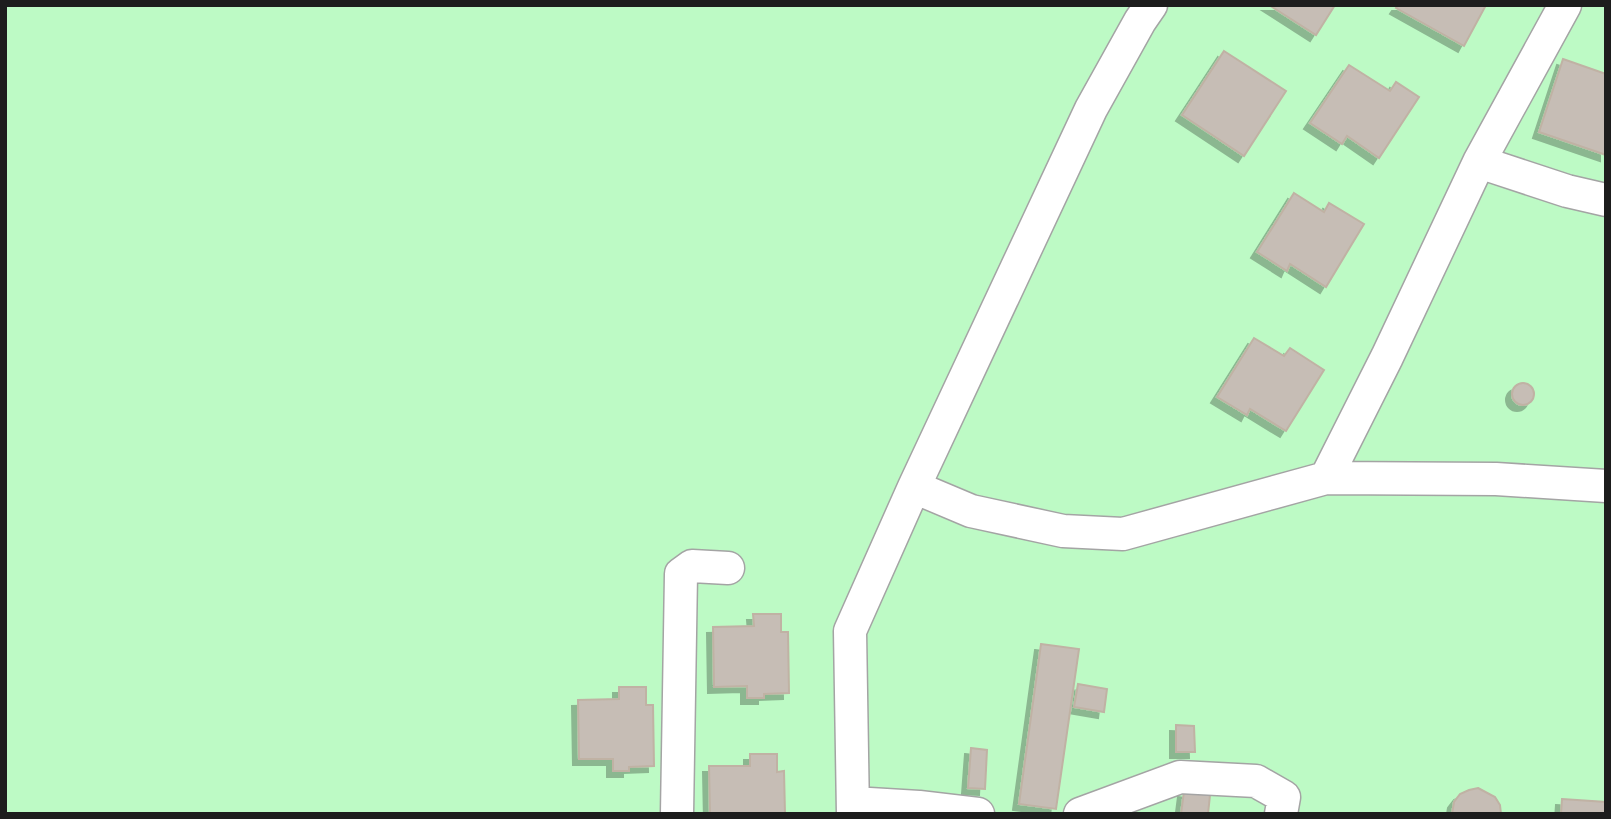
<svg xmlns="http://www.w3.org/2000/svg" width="1611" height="819" font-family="Arial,sans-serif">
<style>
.park{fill:#bdfac5}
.building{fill:#c6bdb5;stroke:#c0b2a4;stroke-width:2;filter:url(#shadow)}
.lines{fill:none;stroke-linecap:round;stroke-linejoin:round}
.minor-casing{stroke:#a4a4a4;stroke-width:35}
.minor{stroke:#fff;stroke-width:32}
</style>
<defs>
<filter id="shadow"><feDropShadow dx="-6" dy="6" stdDeviation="0" flood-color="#0004"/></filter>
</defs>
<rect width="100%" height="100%" fill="#eeebe2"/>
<path class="park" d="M 5,5 L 1606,5 L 1606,814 L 5,814 Z"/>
<path class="building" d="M 1269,5 L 1335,5 L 1316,35 Z
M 1398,5 L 1486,5 L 1464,46 L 1396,8 Z
M 1224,51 L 1286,91 L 1244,156 L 1182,115 Z
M 1563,59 L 1606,74 L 1606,155 L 1539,132 Z
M 1349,65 L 1390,91 L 1396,82 L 1419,97 L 1379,158 L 1347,136 L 1342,144 L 1310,123 Z
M 1294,193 L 1324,212 L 1329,203 L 1364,224 L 1326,287 L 1290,264 L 1287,271 L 1257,252 Z
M 1254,338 L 1284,356 L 1290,348 L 1324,370 L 1286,431 L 1250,409 L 1247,415 L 1217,397 Z
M1512 394a11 11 0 1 1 22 0a11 11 0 1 1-22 0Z
M 753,614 L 781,614 L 781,632 L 788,632 L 789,693 L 764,694 L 764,698 L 747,698 L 747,686 L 714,687 L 713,627 L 754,626 Z
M 1041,644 L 1079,649 L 1056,809 L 1019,804 Z
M 1078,684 L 1107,689 L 1104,712 L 1074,707 Z
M 619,687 L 646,687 L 646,705 L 653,705 L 654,766 L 629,767 L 629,771 L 613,771 L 613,759 L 579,759 L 578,700 L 619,699 Z
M 1176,725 L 1194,726 L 1195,752 L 1176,752 Z
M 971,748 L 987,750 L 985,789 L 968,788 Z
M 750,754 L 777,754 L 777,772 L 784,771 L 785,814 L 710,814 L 709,766 L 750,766 Z
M 1478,788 L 1495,797 L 1500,805 L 1501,814 L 1452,814 L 1454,802 L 1460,794 L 1469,790 Z
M 1184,791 L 1210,795 L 1208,814 L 1181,814 Z
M 1562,799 L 1606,802 L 1606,814 L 1561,814 Z"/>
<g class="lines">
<defs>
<path id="minor" d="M 1479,162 L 1567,191 L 1606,200
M 1326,478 L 1387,357 L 1479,162 L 1565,5
M 914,487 L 971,511 L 1063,531 L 1123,534 L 1326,478 L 1496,479 L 1606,486
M 853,803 L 919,807 L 978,814
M 677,814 L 681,574 L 692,566 L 728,568
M 853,814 L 850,631 L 914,487 L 1091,109 L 1140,21 L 1151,5
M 1080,814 L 1180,777 L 1256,781 L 1284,797 L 1281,814"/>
</defs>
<use href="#minor" class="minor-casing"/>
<use href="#minor" class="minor"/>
</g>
<rect width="1611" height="819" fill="none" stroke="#1d1d1d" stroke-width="14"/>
</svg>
